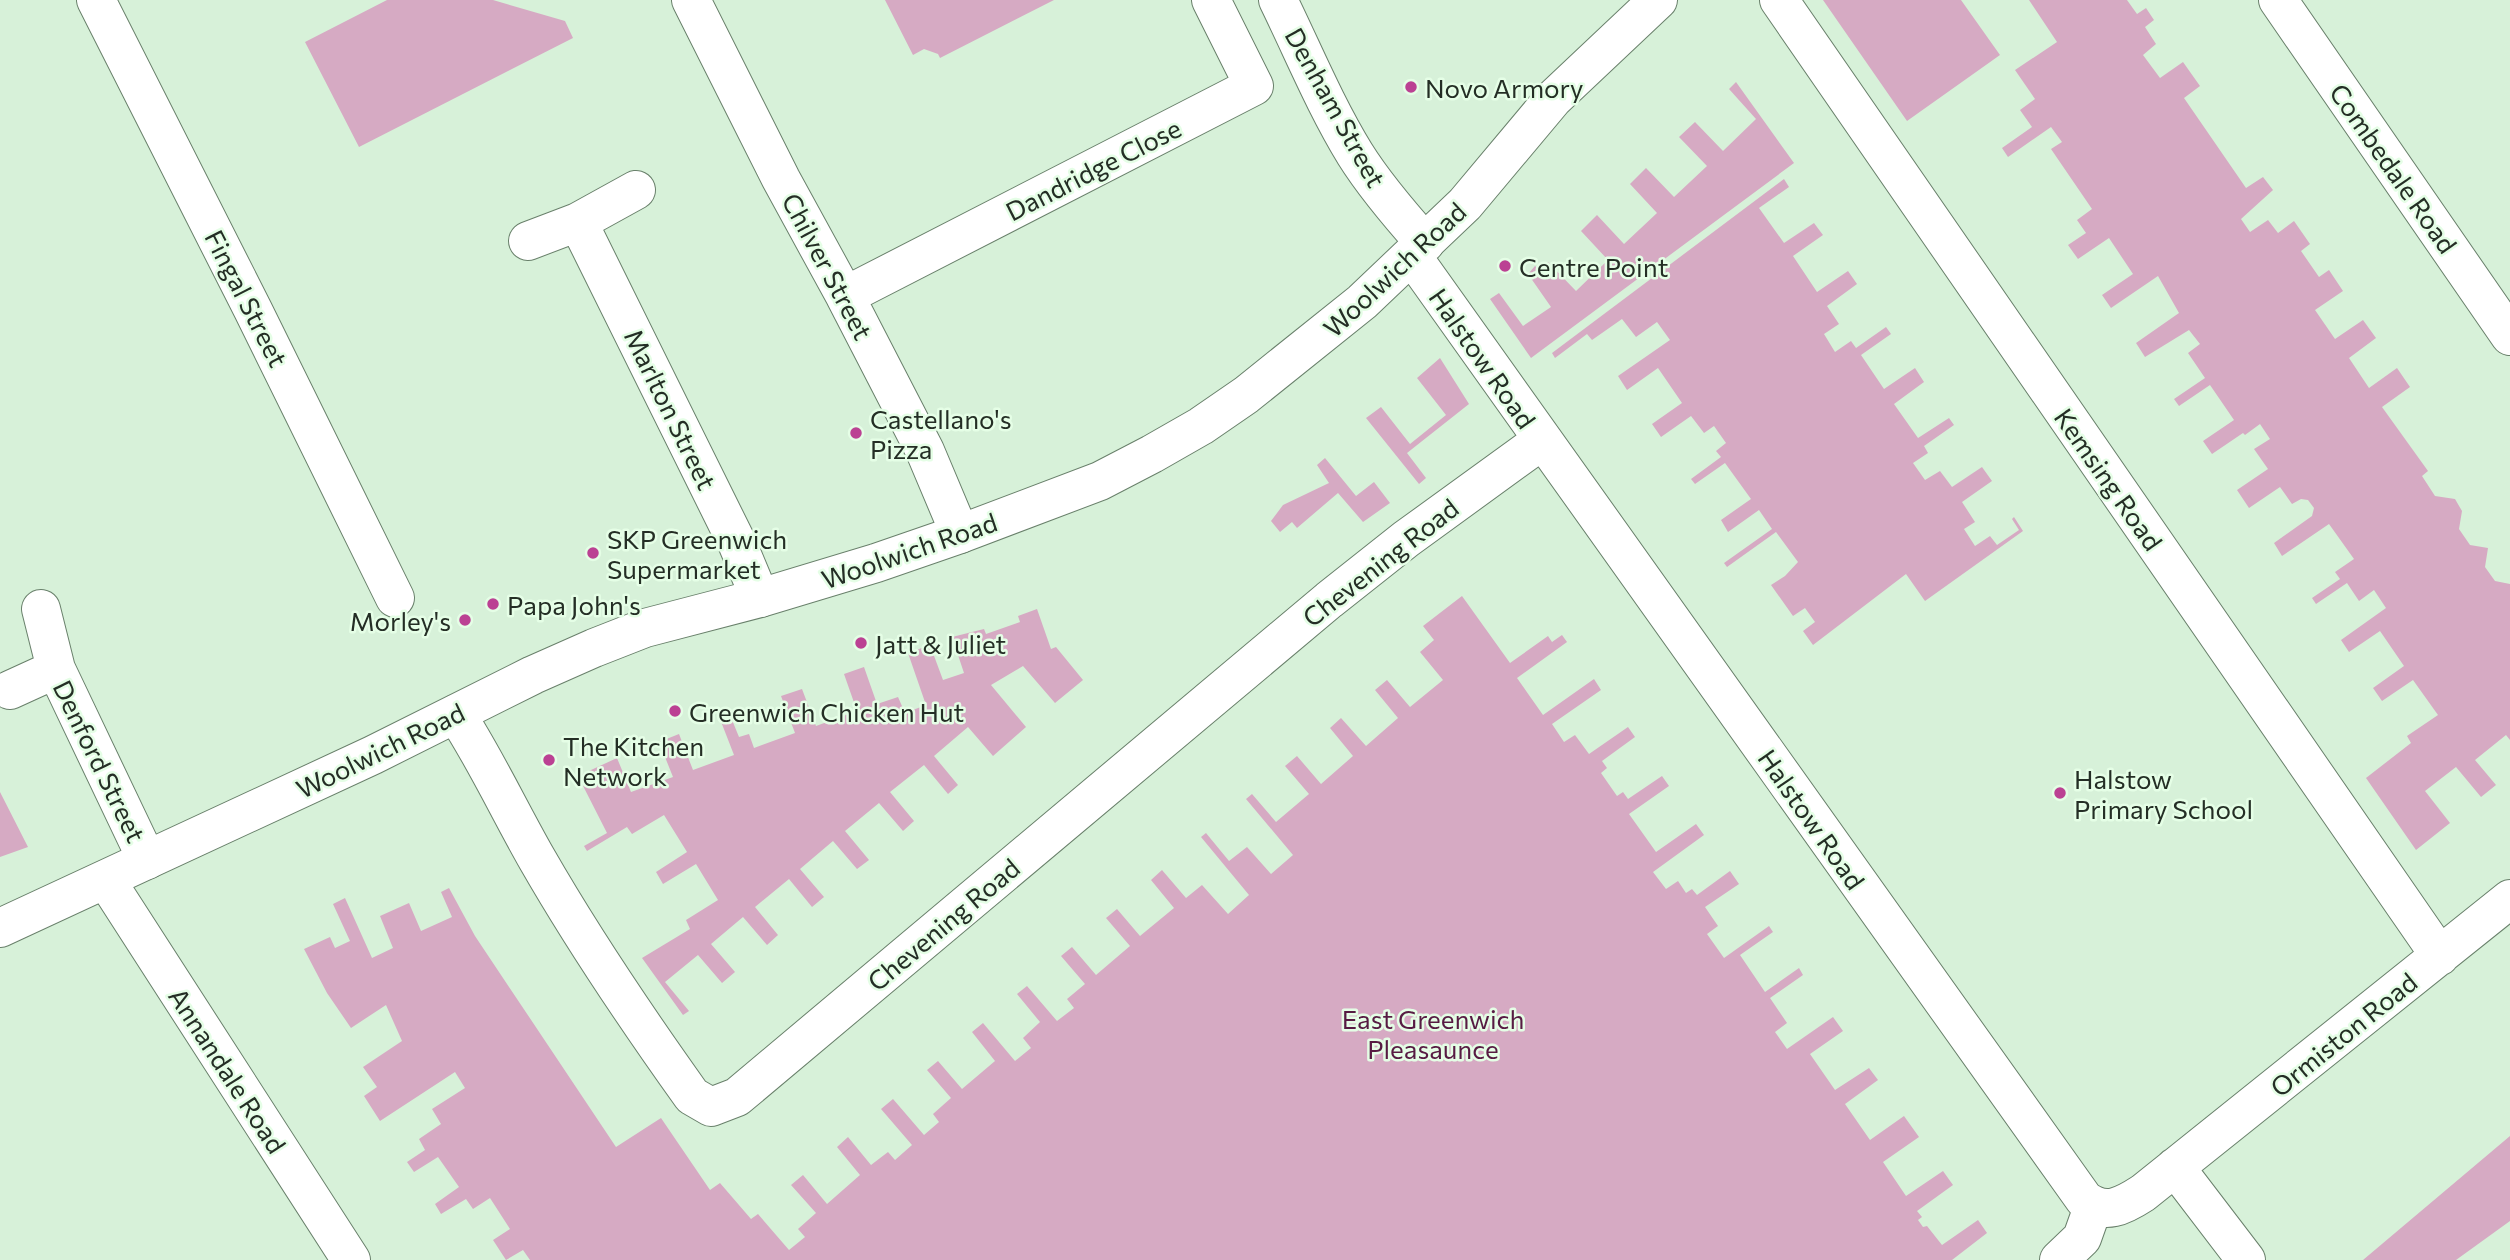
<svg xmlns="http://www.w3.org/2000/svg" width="2510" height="1260" font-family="Commissioner,sans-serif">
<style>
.green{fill:#d6aac3}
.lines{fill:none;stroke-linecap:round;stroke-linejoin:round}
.minor-casing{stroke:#69806b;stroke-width:40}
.major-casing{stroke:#69806b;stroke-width:40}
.minor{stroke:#fff;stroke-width:38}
.major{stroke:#fff;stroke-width:38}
.poi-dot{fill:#bb4193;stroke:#e5fee6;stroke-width:2.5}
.labels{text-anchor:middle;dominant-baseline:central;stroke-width:5;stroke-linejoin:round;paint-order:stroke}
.poi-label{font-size:26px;fill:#242e25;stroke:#e5fee6;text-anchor:start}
.street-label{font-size:26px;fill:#242e25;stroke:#e5fee6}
.park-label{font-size:26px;fill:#571b43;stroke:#e5fee6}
</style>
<rect width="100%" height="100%" fill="#d7f1d9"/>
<path class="green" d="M 387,0 L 493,0 L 565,21 L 573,38 L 359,147 L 305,42 Z
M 885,0 L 1054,0 L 940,58 L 938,54 L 924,49 L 913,55 Z
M 1823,0 L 1961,0 L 2000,55 L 1907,121 Z
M 2029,0 L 2127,0 L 2137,14 L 2146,8 L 2154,20 L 2145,27 L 2156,44 L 2143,55 L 2160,78 L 2183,62 L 2200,86 L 2184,98 L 2246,188 L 2263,177 L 2273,190 L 2241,219 L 2250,232 L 2268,220 L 2278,233 L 2294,221 L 2310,244 L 2301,251 L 2319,277 L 2329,270 L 2343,291 L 2315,310 L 2335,339 L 2363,320 L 2376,338 L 2349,358 L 2369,388 L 2397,368 L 2410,387 L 2382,407 L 2428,471 L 2422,476 L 2435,496 L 2455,499 L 2462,511 L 2459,529 L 2470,545 L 2488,548 L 2485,567 L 2495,581 L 2510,584 L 2510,740 L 2506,735 L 2475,760 L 2496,785 L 2481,797 L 2456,767 L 2425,791 L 2450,823 L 2416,850 L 2366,778 L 2411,743 L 2407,736 L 2438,715 L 2413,680 L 2382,701 L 2373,688 L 2404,666 L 2380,631 L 2349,652 L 2341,640 L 2386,608 L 2374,590 L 2359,601 L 2347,583 L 2316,604 L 2312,598 L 2340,579 L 2335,572 L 2354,559 L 2329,524 L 2282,556 L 2274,543 L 2312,516 L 2314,508 L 2308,500 L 2301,499 L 2292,504 L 2280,487 L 2249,508 L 2237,490 L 2268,469 L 2254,449 L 2270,439 L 2260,424 L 2245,435 L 2243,433 L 2212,454 L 2203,441 L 2234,420 L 2210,385 L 2179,406 L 2174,399 L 2205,378 L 2188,353 L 2200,344 L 2189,330 L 2145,357 L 2136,343 L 2179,313 L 2158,276 L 2111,308 L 2102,295 L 2133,274 L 2109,238 L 2078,259 L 2068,245 L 2086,233 L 2077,220 L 2092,209 L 2051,149 L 2062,142 L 2051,127 L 2008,157 L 2002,148 L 2032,127 L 2020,110 L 2035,99 L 2015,70 L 2057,42 Z
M 1736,82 L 1794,163 L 1531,358 L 1490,299 L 1499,293 L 1523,326 L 1551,307 L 1528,274 L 1535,266 L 1540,270 L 1548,262 L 1576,291 L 1608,260 L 1581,231 L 1597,215 L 1624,244 L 1657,213 L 1630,184 L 1646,168 L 1674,197 L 1707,166 L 1679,137 L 1695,122 L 1723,151 L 1756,119 L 1729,89 Z
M 1784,179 L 1789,187 L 1759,208 L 1784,243 L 1814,223 L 1823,235 L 1793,256 L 1817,292 L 1848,271 L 1857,284 L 1827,306 L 1839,324 L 1824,334 L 1835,352 L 1851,341 L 1856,348 L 1886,327 L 1891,334 L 1861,355 L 1884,389 L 1915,368 L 1924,382 L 1894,404 L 1918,438 L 1949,418 L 1954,425 L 1924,446 L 1928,453 L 1913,463 L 1925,480 L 1940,471 L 1952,487 L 1982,467 L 1992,481 L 1962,502 L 1975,522 L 1964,529 L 1975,546 L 1990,536 L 1997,545 L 2019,530 L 2012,519 L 2014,517 L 2023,531 L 1925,601 L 1906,574 L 1813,645 L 1803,631 L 1815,622 L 1805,608 L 1793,616 L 1771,585 L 1785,576 L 1798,562 L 1776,532 L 1727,567 L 1724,563 L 1772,529 L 1759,510 L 1728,532 L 1721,520 L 1751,499 L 1725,463 L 1695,484 L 1691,479 L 1721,457 L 1716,451 L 1726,443 L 1714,426 L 1704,433 L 1691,416 L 1661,437 L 1652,424 L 1682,403 L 1658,368 L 1627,390 L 1618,376 L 1670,340 L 1657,322 L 1636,337 L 1622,319 L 1592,340 L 1587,334 L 1555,358 L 1552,353 Z
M 1440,358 L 1469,404 L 1407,453 L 1426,478 L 1419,484 L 1366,418 L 1381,407 L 1410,444 L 1446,415 L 1417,378 Z
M 1325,458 L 1356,496 L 1374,482 L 1390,503 L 1363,522 L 1338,493 L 1297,528 L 1292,522 L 1280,532 L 1271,521 L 1283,505 L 1329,483 L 1317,465 Z
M 1462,596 L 1510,663 L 1548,636 L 1552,642 L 1562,635 L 1567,642 L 1517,678 L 1543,715 L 1594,679 L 1601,690 L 1552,724 L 1564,742 L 1575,735 L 1589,754 L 1628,727 L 1635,737 L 1602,761 L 1607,768 L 1601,773 L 1617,796 L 1623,792 L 1628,799 L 1662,776 L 1669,786 L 1629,814 L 1656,852 L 1696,824 L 1704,835 L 1653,872 L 1666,889 L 1678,881 L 1686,893 L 1692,889 L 1697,895 L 1730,871 L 1739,884 L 1705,907 L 1718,926 L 1707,934 L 1724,958 L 1769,926 L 1773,932 L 1740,955 L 1765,992 L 1799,968 L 1803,975 L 1770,998 L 1787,1023 L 1775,1032 L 1787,1049 L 1833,1017 L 1843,1031 L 1810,1054 L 1835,1090 L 1869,1068 L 1878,1080 L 1845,1104 L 1870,1140 L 1904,1116 L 1919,1137 L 1883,1162 L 1906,1196 L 1943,1171 L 1953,1185 L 1917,1211 L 1922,1217 L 1918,1220 L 1923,1227 L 1927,1226 L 1942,1245 L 1978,1220 L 1987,1233 L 1952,1260 L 530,1260 L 523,1250 L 506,1260 L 493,1240 L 510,1229 L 490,1198 L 473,1209 L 466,1199 L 441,1214 L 435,1204 L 459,1187 L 438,1157 L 414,1172 L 407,1162 L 425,1150 L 419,1139 L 441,1124 L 432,1109 L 465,1088 L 455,1072 L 380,1121 L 364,1096 L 377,1087 L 363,1067 L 402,1041 L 386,1005 L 351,1028 L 327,993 L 304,949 L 330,937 L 335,948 L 350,941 L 333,904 L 345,898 L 372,958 L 393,948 L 380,916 L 409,903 L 421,931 L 452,917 L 441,892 L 449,888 L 475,936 L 616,1147 L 661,1118 L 710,1190 L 720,1183 L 751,1219 L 758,1214 L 789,1250 L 805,1237 L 798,1229 L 816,1213 L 791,1185 L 803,1175 L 827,1204 L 860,1175 L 837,1147 L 848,1137 L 871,1165 L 888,1152 L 895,1160 L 912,1145 L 881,1109 L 893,1099 L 924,1135 L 939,1122 L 933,1114 L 951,1098 L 927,1070 L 938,1061 L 962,1089 L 995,1061 L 972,1032 L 983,1023 L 1015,1061 L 1031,1048 L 1023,1038 L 1040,1022 L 1017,994 L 1027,986 L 1057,1021 L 1074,1008 L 1067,999 L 1085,984 L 1061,956 L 1072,947 L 1096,975 L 1130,946 L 1106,918 L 1117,909 L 1140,936 L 1174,908 L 1151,880 L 1162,870 L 1186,898 L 1202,885 L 1228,914 L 1249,895 L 1201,837 L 1206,833 L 1229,861 L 1247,847 L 1271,874 L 1293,855 L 1246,799 L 1252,794 L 1276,822 L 1309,794 L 1285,766 L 1297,756 L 1321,784 L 1353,756 L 1330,728 L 1341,718 L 1366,746 L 1398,718 L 1375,690 L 1387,680 L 1410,707 L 1443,680 L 1420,652 L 1434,640 L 1423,626 Z
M 1037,609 L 1051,649 L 1056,647 L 1083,680 L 1055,703 L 1023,666 L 991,685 L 1026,727 L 993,756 L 968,727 L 934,756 L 958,785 L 948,794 L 924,765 L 890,792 L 914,821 L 903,831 L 879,803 L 845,831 L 869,860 L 857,869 L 833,841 L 800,869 L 824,897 L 812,907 L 789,879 L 755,907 L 778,935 L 767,945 L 743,917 L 711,944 L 735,972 L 722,983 L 698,955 L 665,982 L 689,1011 L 683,1015 L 642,958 L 690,929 L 686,920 L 718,900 L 696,864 L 663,884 L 656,872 L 687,852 L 664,815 L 632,834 L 627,827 L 587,851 L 584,846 L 607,833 L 578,776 L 617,758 L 631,792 L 673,777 L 659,742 L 679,734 L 693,770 L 734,755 L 720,719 L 730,715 L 739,737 L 749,734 L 754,748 L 795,733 L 781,696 L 802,689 L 816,726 L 857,711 L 844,674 L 864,667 L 877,704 L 898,697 L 905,713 L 926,705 L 908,653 L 930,645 L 943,680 L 964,673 L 952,637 L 984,629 L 986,634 L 1020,622 L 1018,616 Z
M 0,792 L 28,847 L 0,857 Z
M 2510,1136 L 2510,1221 L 2456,1260 L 2363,1260 Z"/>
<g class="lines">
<defs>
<path id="minor" d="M 96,0 L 253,310 L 395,598
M 691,0 L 781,179 L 845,296 L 925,451 L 960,534
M 1278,0 C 1303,51 1325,105 1355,154 C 1375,186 1400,215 1425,243
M 1779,0 L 2440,956
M 2278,0 L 2510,336
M 578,222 L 737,543 L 760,598
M 528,241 L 578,222 L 636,190
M 1412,256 L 2084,1199 C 2105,1216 2123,1206 2143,1193 L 2510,899
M 845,296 L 1254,86 L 1211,0
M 41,609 L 56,669 L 147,860
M 10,690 L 56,669
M 456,714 C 486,760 509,810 537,859 C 584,941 637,1019 692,1096 L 711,1107 L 737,1097 L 1329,600 L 1406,539 L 1541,441
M 106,880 L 351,1260
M 2175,1167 L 2246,1260
M 2059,1260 L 2082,1238 L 2093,1207"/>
<path id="major" d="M 0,928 L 373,755 L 533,675 L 594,648 L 645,628 L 760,598 L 876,563 L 960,534 L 1100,481 L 1152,454 L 1201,426 L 1246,395 L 1362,302 L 1465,204 L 1553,99 L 1658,0"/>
</defs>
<use href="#minor" class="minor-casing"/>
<use href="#major" class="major-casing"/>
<use href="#minor" class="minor"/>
<use href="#major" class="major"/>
</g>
<g class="poi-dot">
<circle cx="1411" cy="87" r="7"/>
<circle cx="1505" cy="266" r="7"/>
<circle cx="856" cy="433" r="7"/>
<circle cx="593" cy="553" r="7"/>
<circle cx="493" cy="604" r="7"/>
<circle cx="465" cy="620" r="7"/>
<circle cx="861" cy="643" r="7"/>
<circle cx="675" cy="711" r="7"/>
<circle cx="549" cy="760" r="7"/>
<circle cx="2060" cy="793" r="7"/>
</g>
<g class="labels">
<g class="poi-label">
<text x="1425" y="87">Novo Armory</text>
<text x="1519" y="266">Centre Point</text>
<text x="870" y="418">Castellano's<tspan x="870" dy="30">Pizza</tspan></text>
<text x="607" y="538">SKP Greenwich<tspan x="607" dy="30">Supermarket</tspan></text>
<text x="507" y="604">Papa John's</text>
<text x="451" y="620" text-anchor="end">Morley's</text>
<text x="875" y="643">Jatt &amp; Juliet</text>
<text x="689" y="711">Greenwich Chicken Hut</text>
<text x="563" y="745">The Kitchen<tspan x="563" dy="30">Network</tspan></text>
<text x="2074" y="778">Halstow<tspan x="2074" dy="30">Primary School</tspan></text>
</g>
<g class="street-label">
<text transform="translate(1336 107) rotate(61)">Denham Street</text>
<text transform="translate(2394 168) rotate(55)">Combedale Road</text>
<text transform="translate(1093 169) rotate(-27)">Dandridge Close</text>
<text transform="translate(828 266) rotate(62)">Chilver Street</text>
<text transform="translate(1394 269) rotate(-43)">Woolwich Road</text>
<text transform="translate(247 298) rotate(63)">Fingal Street</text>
<text transform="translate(1483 358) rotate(55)">Halstow Road</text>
<text transform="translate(671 409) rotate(64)">Marlton Street</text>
<text transform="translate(2109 479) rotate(55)">Kemsing Road</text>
<text transform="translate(909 550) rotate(-19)">Woolwich Road</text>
<text transform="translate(1380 562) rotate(-38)">Chevening Road</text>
<text transform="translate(380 750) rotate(-26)">Woolwich Road</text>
<text transform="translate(100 761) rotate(64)">Denford Street</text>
<text transform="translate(1812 819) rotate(55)">Halstow Road</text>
<text transform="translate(943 924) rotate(-40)">Chevening Road</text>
<text transform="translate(2343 1034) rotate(-39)">Ormiston Road</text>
<text transform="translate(228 1070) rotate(57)">Annandale Road</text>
</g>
<g class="park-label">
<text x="1433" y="1018">East Greenwich<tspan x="1433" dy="30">Pleasaunce</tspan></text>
</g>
</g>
</svg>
